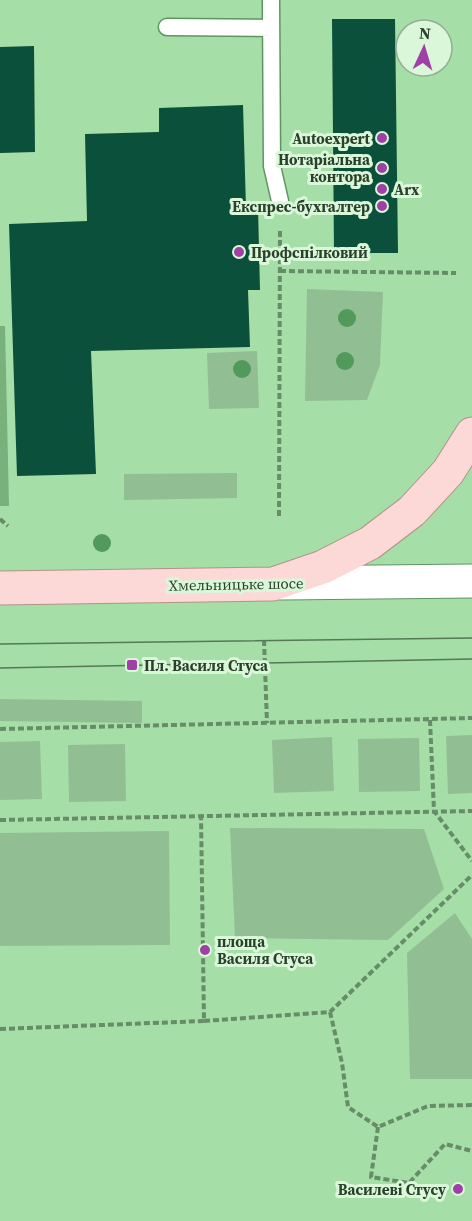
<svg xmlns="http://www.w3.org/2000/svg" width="472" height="1221" font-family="'Source Serif 4',serif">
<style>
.green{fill:#92be93}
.forest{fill:#7ab07c}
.building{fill:#0b503a}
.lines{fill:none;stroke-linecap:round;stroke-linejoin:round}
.service-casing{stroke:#5f9561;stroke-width:19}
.secondary-casing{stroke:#5f9561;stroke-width:35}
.primary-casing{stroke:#b19388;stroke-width:35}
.path{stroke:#668d67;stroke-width:4;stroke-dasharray:6 3;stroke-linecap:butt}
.service{stroke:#fff;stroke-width:16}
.secondary{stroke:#fff;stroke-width:33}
.primary{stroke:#fcd9d6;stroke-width:33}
.tram{stroke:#557957;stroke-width:1.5}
.tree{fill:#52995c}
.poi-dot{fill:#a03fa6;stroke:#daf7da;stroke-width:2}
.labels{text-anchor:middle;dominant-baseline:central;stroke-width:6;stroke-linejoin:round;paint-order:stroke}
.poi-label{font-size:15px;font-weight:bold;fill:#29402a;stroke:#daf7da;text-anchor:end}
.street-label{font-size:15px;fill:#29402a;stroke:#daf7da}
</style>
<rect width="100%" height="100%" fill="#a5dea7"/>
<path class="green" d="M 307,289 L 383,292 L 380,365 L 367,400 L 305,401 Z
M 257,351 L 259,408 L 209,409 L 207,353 Z
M 237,473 L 237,498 L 124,500 L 124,474 Z
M 0,699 L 142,701 L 142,723 L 0,721 Z
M 472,735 L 472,793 L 448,794 L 446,736 Z
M 332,737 L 334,791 L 274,793 L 272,740 Z
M 419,738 L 420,791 L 359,792 L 358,739 Z
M 40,741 L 42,799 L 0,800 L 0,742 Z
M 125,744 L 126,801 L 69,802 L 68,745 Z
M 230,828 L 424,829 L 444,889 L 388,940 L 235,938 Z
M 169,831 L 170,945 L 0,946 L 0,833 Z
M 455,913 L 472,939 L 472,1079 L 410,1079 L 407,953 Z"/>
<path class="forest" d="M 0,326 L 5,326 L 9,506 L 0,506 Z"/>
<path class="building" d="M 332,19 L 395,19 L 398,253 L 334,253 Z
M 34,46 L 35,152 L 0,153 L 0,47 Z
M 243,105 L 246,208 L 258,207 L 260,290 L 248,290 L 250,347 L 91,351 L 96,474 L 17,476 L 9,224 L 87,221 L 85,134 L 159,132 L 159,108 Z"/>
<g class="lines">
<defs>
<path id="service" d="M 271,0 L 272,166 L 280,201
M 167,27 L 271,28"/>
<path id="secondary" d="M 282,583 L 472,581"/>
<path id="primary" d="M 0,588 L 273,584 L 323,567 L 370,543 L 412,511 L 448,472 L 472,434"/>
</defs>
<use href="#service" class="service-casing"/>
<use href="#secondary" class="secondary-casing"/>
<use href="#primary" class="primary-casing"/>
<path class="path" d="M 280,271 L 456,273
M 279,516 L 280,228
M 0,519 L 8,526
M 264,640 L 267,723
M 430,720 L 434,811 L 472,861
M 0,729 L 472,718
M 0,820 L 472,811
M 330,1012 L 342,1063 L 348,1107 L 378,1127 L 428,1106 L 472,1105
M 204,1021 L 330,1012 L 472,875
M 0,1029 L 204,1021 L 201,815
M 378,1127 L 371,1177 L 409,1183 L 445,1144 L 472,1151"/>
<use href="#service" class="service"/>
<use href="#secondary" class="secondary"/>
<use href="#primary" class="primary"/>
<path class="tram" d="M 0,644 L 472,638
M 0,668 L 472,659"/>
</g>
<g class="tree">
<circle cx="347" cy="318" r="9"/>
<circle cx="345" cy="361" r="9"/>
<circle cx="242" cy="369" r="9"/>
<circle cx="102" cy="543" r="9"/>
</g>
<g class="poi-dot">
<circle cx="382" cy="138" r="6"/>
<circle cx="382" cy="168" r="6"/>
<circle cx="382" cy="189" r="6"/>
<circle cx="382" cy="206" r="6"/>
<circle cx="239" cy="252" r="6"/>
<rect x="126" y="659" width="12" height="12" rx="3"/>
<circle cx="205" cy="950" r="6"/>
<circle cx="458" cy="1189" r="6"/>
</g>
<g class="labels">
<g class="poi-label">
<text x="370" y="138">Autoexpert</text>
<text x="370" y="159">Нотаріальна<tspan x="370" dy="17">контора</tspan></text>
<text x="394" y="189" text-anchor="start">Arx</text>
<text x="370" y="206">Експрес-бухгалтер</text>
<text x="251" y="252" text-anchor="start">Профспілковий</text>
<text x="144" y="665" text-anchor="start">Пл. Василя Стуса</text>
<text x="217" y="941" text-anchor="start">площа<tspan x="217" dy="17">Василя Стуса</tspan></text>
<text x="446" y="1189">Василеві Стусу</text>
</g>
<g class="street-label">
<text transform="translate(236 584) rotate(-1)">Хмельницьке шосе</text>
</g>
</g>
<g transform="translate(424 48) rotate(4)"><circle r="28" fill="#daf7da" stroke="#93ae94" stroke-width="1.5"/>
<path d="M0-4.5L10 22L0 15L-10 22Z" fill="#a03fa6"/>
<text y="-9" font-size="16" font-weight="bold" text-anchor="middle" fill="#29402a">N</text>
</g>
</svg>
